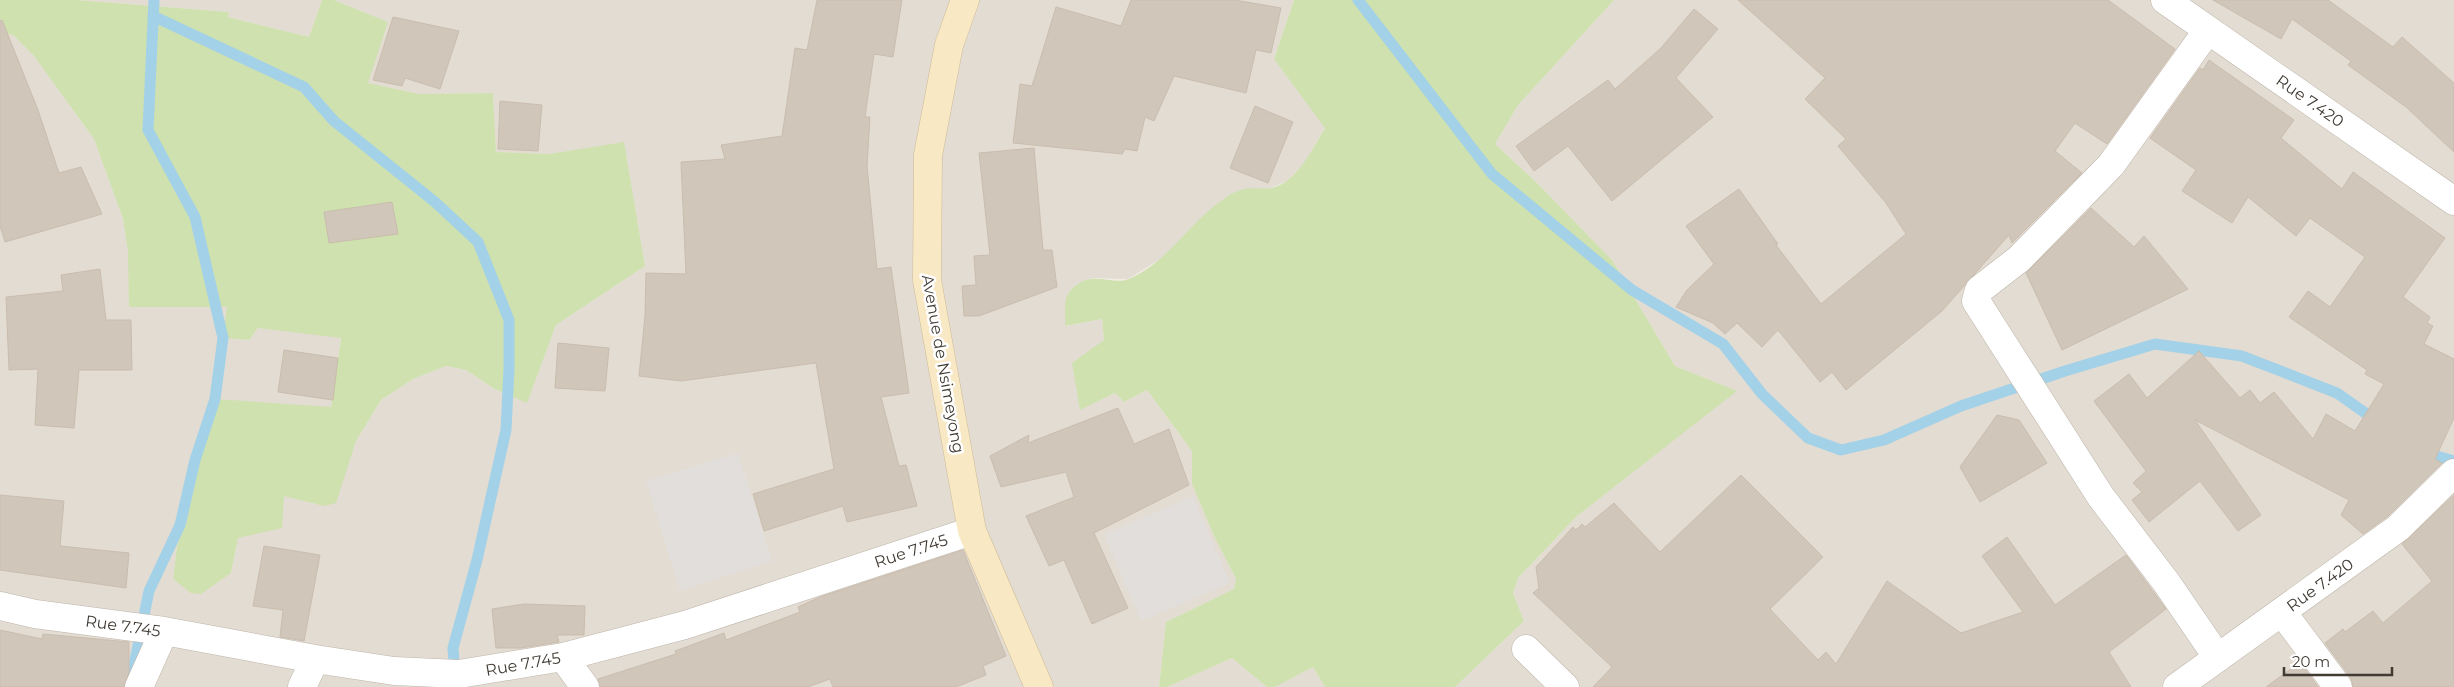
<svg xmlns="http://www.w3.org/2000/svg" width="2454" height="687" font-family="Montserrat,sans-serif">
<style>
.residential{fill:#e3dcd2}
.green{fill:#cee1af}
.parking{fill:#e1dedb}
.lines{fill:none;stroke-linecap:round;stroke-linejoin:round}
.stream{stroke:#a3d1e8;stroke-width:11}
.building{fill:#d0c6ba;stroke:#cabdae}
.minor-casing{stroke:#bdb5aa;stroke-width:29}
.secondary-casing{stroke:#ccba96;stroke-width:29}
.minor{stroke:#fff;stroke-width:28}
.secondary{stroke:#f9e8c4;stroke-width:28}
.labels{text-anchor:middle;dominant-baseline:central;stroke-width:5;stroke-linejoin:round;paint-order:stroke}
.street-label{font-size:16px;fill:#413b34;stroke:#fff}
</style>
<rect width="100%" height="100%" fill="#f0ebe3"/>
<path class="residential" d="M 77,0 L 322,0 L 309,37 L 228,17 L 229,12 Z
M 334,0 L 1294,0 L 1274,59 L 1325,127 L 1305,163 L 1287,181 L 1266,190 L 1238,191 L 1202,218 L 1165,256 L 1128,279 L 1092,278 L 1079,285 L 1071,290 L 1065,308 L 1066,326 L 1102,319 L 1104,340 L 1080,410 L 1115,393 L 1124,402 L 1147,390 L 1192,451 L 1192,484 L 1214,536 L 1236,579 L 1234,589 L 1166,622 L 1159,687 L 0,687 L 0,33 L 13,35 L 34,56 L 94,139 L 123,219 L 128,252 L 228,307 L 223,338 L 249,340 L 258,328 L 341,337 L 331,408 L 200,441 L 182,507 L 173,579 L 231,573 L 238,538 L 284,495 L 315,504 L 348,464 L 356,441 L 381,400 L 413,379 L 446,366 L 466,370 L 493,388 L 527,402 L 556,325 L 645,266 L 624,143 L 549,154 L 496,152 L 493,93 L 419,94 L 367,83 L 388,22 Z
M 1614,0 L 2454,0 L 2454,687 L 1455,687 L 1524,621 L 1513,593 L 1518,578 L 1577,516 L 1736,391 L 1675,366 L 1612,260 L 1536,182 L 1495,144 L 1518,105 Z
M 1232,658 L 1267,687 L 1167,687 Z
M 1313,667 L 1325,687 L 1275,687 Z"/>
<path class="green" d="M 0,0 L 77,0 L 229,12 L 228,17 L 309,37 L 322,0 L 334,0 L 388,22 L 368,83 L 419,94 L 493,93 L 496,152 L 549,154 L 624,142 L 645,266 L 556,325 L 527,403 L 493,388 L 466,370 L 446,366 L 413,379 L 381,400 L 356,441 L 336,503 L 324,506 L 284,496 L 282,528 L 238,538 L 231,573 L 201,594 L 191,593 L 173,579 L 182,507 L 215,399 L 331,407 L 341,338 L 258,328 L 249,340 L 223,338 L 227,307 L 129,307 L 128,252 L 123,219 L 94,139 L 34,56 L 13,35 L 0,33 Z
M 1294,0 L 1614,0 L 1518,105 L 1495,144 L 1536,182 L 1612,260 L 1675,366 L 1737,391 L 1577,516 L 1518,578 L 1513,593 L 1524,621 L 1455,687 L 1325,687 L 1313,667 L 1275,687 L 1267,687 L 1232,658 L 1167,687 L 1159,687 L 1166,622 L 1234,589 L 1236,579 L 1214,536 L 1192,484 L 1192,451 L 1147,390 L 1124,402 L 1115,393 L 1080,410 L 1072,363 L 1104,340 L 1102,319 L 1065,326 C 1066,314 1062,298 1072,289 C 1092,269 1111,286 1129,279 C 1168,262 1188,224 1221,201 C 1226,197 1232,193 1238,191 C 1255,184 1269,195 1288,180 C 1305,166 1314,146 1325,128 L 1274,59 Z"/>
<path class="parking" d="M 738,453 L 772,561 L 680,591 L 646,481 Z
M 1193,496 L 1230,583 L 1141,621 L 1104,535 Z"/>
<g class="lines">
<path class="stream" d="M 1358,0 L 1492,174 L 1632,290 L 1723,344 L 1762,394 L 1808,438 L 1841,450 L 1884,440 L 1961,406 L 2065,371 L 2155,344 L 2242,356 L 2337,393 L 2378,422
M 153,16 L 304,87 L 334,121 L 435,202 L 478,242 L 509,320 L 509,369 L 506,430 L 477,560 L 453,648 L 455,675
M 2422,452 L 2454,461
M 129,677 L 133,670 L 149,591 L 180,525 L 195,460 L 215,399 L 223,338 L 195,217 L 148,130 L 154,0"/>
</g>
<path class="building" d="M 817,0 L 902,0 L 893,57 L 874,54 L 865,117 L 870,117 L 867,166 L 877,269 L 891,267 L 909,393 L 881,397 L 899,466 L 906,465 L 917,506 L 847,522 L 843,506 L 764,531 L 753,494 L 834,469 L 816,363 L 681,381 L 639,376 L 645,316 L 646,273 L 686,274 L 681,162 L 725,159 L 721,145 L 782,136 L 795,48 L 807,50 Z
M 1131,0 L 1235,0 L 1281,8 L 1271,53 L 1256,50 L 1246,93 L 1174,76 L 1154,121 L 1145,117 L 1137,151 L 1125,149 L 1122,154 L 1013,143 L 1020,84 L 1032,86 L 1056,7 L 1121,26 Z
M 1738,0 L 2108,0 L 2175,49 L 2107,144 L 2075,123 L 2055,151 L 2082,173 L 2012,243 L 2009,235 L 1942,311 L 1846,390 L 1832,372 L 1820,382 L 1778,330 L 1762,347 L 1737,323 L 1725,334 L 1713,323 L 1676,307 L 1687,290 L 1714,264 L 1686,226 L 1739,189 L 1778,244 L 1776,245 L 1821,304 L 1906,234 L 1886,203 L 1838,146 L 1846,139 L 1805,99 L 1825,78 Z
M 2213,0 L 2328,0 L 2393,47 L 2402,37 L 2454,83 L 2454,152 L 2406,107 L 2348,65 L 2351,61 L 2292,19 L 2281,39 Z
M 1694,9 L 1718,29 L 1676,78 L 1713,117 L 1612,201 L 1568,146 L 1534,171 L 1516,146 L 1608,80 L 1615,89 L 1661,48 Z
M 393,17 L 459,31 L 440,89 L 405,78 L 402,86 L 373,80 Z
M 2,20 L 38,110 L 59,173 L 81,167 L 102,214 L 5,242 L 0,226 L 0,21 Z
M 2209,60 L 2294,120 L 2281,138 L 2342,189 L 2353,172 L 2445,238 L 2403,297 L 2430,317 L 2427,323 L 2433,326 L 2424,344 L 2454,359 L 2454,418 L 2435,459 L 2442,463 L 2388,516 L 2363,534 L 2341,515 L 2349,500 L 2195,420 L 2261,515 L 2238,531 L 2200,481 L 2149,522 L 2132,500 L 2142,492 L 2133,483 L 2146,471 L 2094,401 L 2129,374 L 2147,398 L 2199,351 L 2240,398 L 2250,390 L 2260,403 L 2274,392 L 2313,439 L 2326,414 L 2355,431 L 2384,384 L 2365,374 L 2367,370 L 2289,317 L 2308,291 L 2330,307 L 2365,257 L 2310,218 L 2296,236 L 2248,197 L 2232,223 L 2182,191 L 2196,170 L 2150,138 L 2200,68 L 2203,70 Z
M 500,101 L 542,105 L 538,151 L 498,149 Z
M 1255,106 L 1293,122 L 1268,183 L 1230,168 Z
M 1034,148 L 1043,250 L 1052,250 L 1057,287 L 979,316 L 964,316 L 962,286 L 976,285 L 974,256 L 990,255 L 979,153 Z
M 392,202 L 398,234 L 329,243 L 324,212 Z
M 2091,208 L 2134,247 L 2144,236 L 2188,289 L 2062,350 L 2026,273 Z
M 100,269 L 106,320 L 131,320 L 132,370 L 79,370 L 74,428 L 35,425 L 38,369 L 9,370 L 6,297 L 63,291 L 61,275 Z
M 558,343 L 609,348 L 605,391 L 555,388 Z
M 284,350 L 338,358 L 333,400 L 278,392 Z
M 1118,408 L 1134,444 L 1169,429 L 1189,485 L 1094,533 L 1128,608 L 1092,624 L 1064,560 L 1049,566 L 1026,516 L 1074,497 L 1066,472 L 1001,487 L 990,456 L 1029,435 L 1028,443 Z
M 1997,415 L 2019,420 L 2047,463 L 1980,502 L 1960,467 Z
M 1741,475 L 1823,557 L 1770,609 L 1818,660 L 1826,652 L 1836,664 L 1887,581 L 1961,633 L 2023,612 L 1982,556 L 2007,537 L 2055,605 L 2126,555 L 2166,609 L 2109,652 L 2131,687 L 1593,687 L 1612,667 L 1533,593 L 1539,588 L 1536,567 L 1573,527 L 1576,530 L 1582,524 L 1585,527 L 1614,503 L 1660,552 Z
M 0,495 L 64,501 L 60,546 L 129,553 L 126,588 L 0,570 Z
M 2454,495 L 2454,687 L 2353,687 L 2351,678 L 2325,643 L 2343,629 L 2345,632 L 2373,611 L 2383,623 L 2432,581 L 2402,544 Z
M 264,546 L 320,555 L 304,641 L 280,637 L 283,610 L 253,606 Z
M 963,550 L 1006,656 L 983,666 L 986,675 L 956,687 L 833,687 L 830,679 L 808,687 L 600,687 L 598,679 L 676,654 L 675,651 L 724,633 L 726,640 L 800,612 L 798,607 L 820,597 Z
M 524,604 L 585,606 L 584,635 L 557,635 L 559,642 L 521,648 L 496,648 L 492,609 Z
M 0,630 L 42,639 L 43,634 L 129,642 L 129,672 L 124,687 L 0,687 Z
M 2300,662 L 2318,687 L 2266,687 Z"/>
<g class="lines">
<defs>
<path id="minor" d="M 2165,0 L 2454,201
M 2208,30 L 2111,165 L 2019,259 L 1979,290 L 1976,301 L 2101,497 L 2166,582 L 2218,658
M 0,606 L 35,614 L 164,631 L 315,659 L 394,671 L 459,674 L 563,657 L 685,625 L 972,531
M 2282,612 L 2338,687
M 1526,649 L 1565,687
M 563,657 L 585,687
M 139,687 L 164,631
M 302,687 L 315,659
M 2177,687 L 2398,528 L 2454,473"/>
<path id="secondary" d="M 965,0 L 949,45 L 928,155 L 927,280 L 972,531 L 1039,687"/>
</defs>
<use href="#minor" class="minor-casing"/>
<use href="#secondary" class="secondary-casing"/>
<use href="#minor" class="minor"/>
<use href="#secondary" class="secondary"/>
</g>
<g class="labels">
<g class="street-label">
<text transform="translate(2310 101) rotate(35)">Rue 7.420</text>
<text transform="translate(943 364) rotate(80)">Avenue de Nsimeyong</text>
<text transform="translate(911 551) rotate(-18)">Rue 7.745</text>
<text transform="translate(2320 585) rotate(-36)">Rue 7.420</text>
<text transform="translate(123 626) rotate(8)">Rue 7.745</text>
<text transform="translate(523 664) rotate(-10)">Rue 7.745</text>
</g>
</g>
<path d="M2284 667v8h108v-8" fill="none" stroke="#413b34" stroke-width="2.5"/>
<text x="2292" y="667" font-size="15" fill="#413b34" stroke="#ffffff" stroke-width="4" paint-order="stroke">20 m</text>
</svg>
